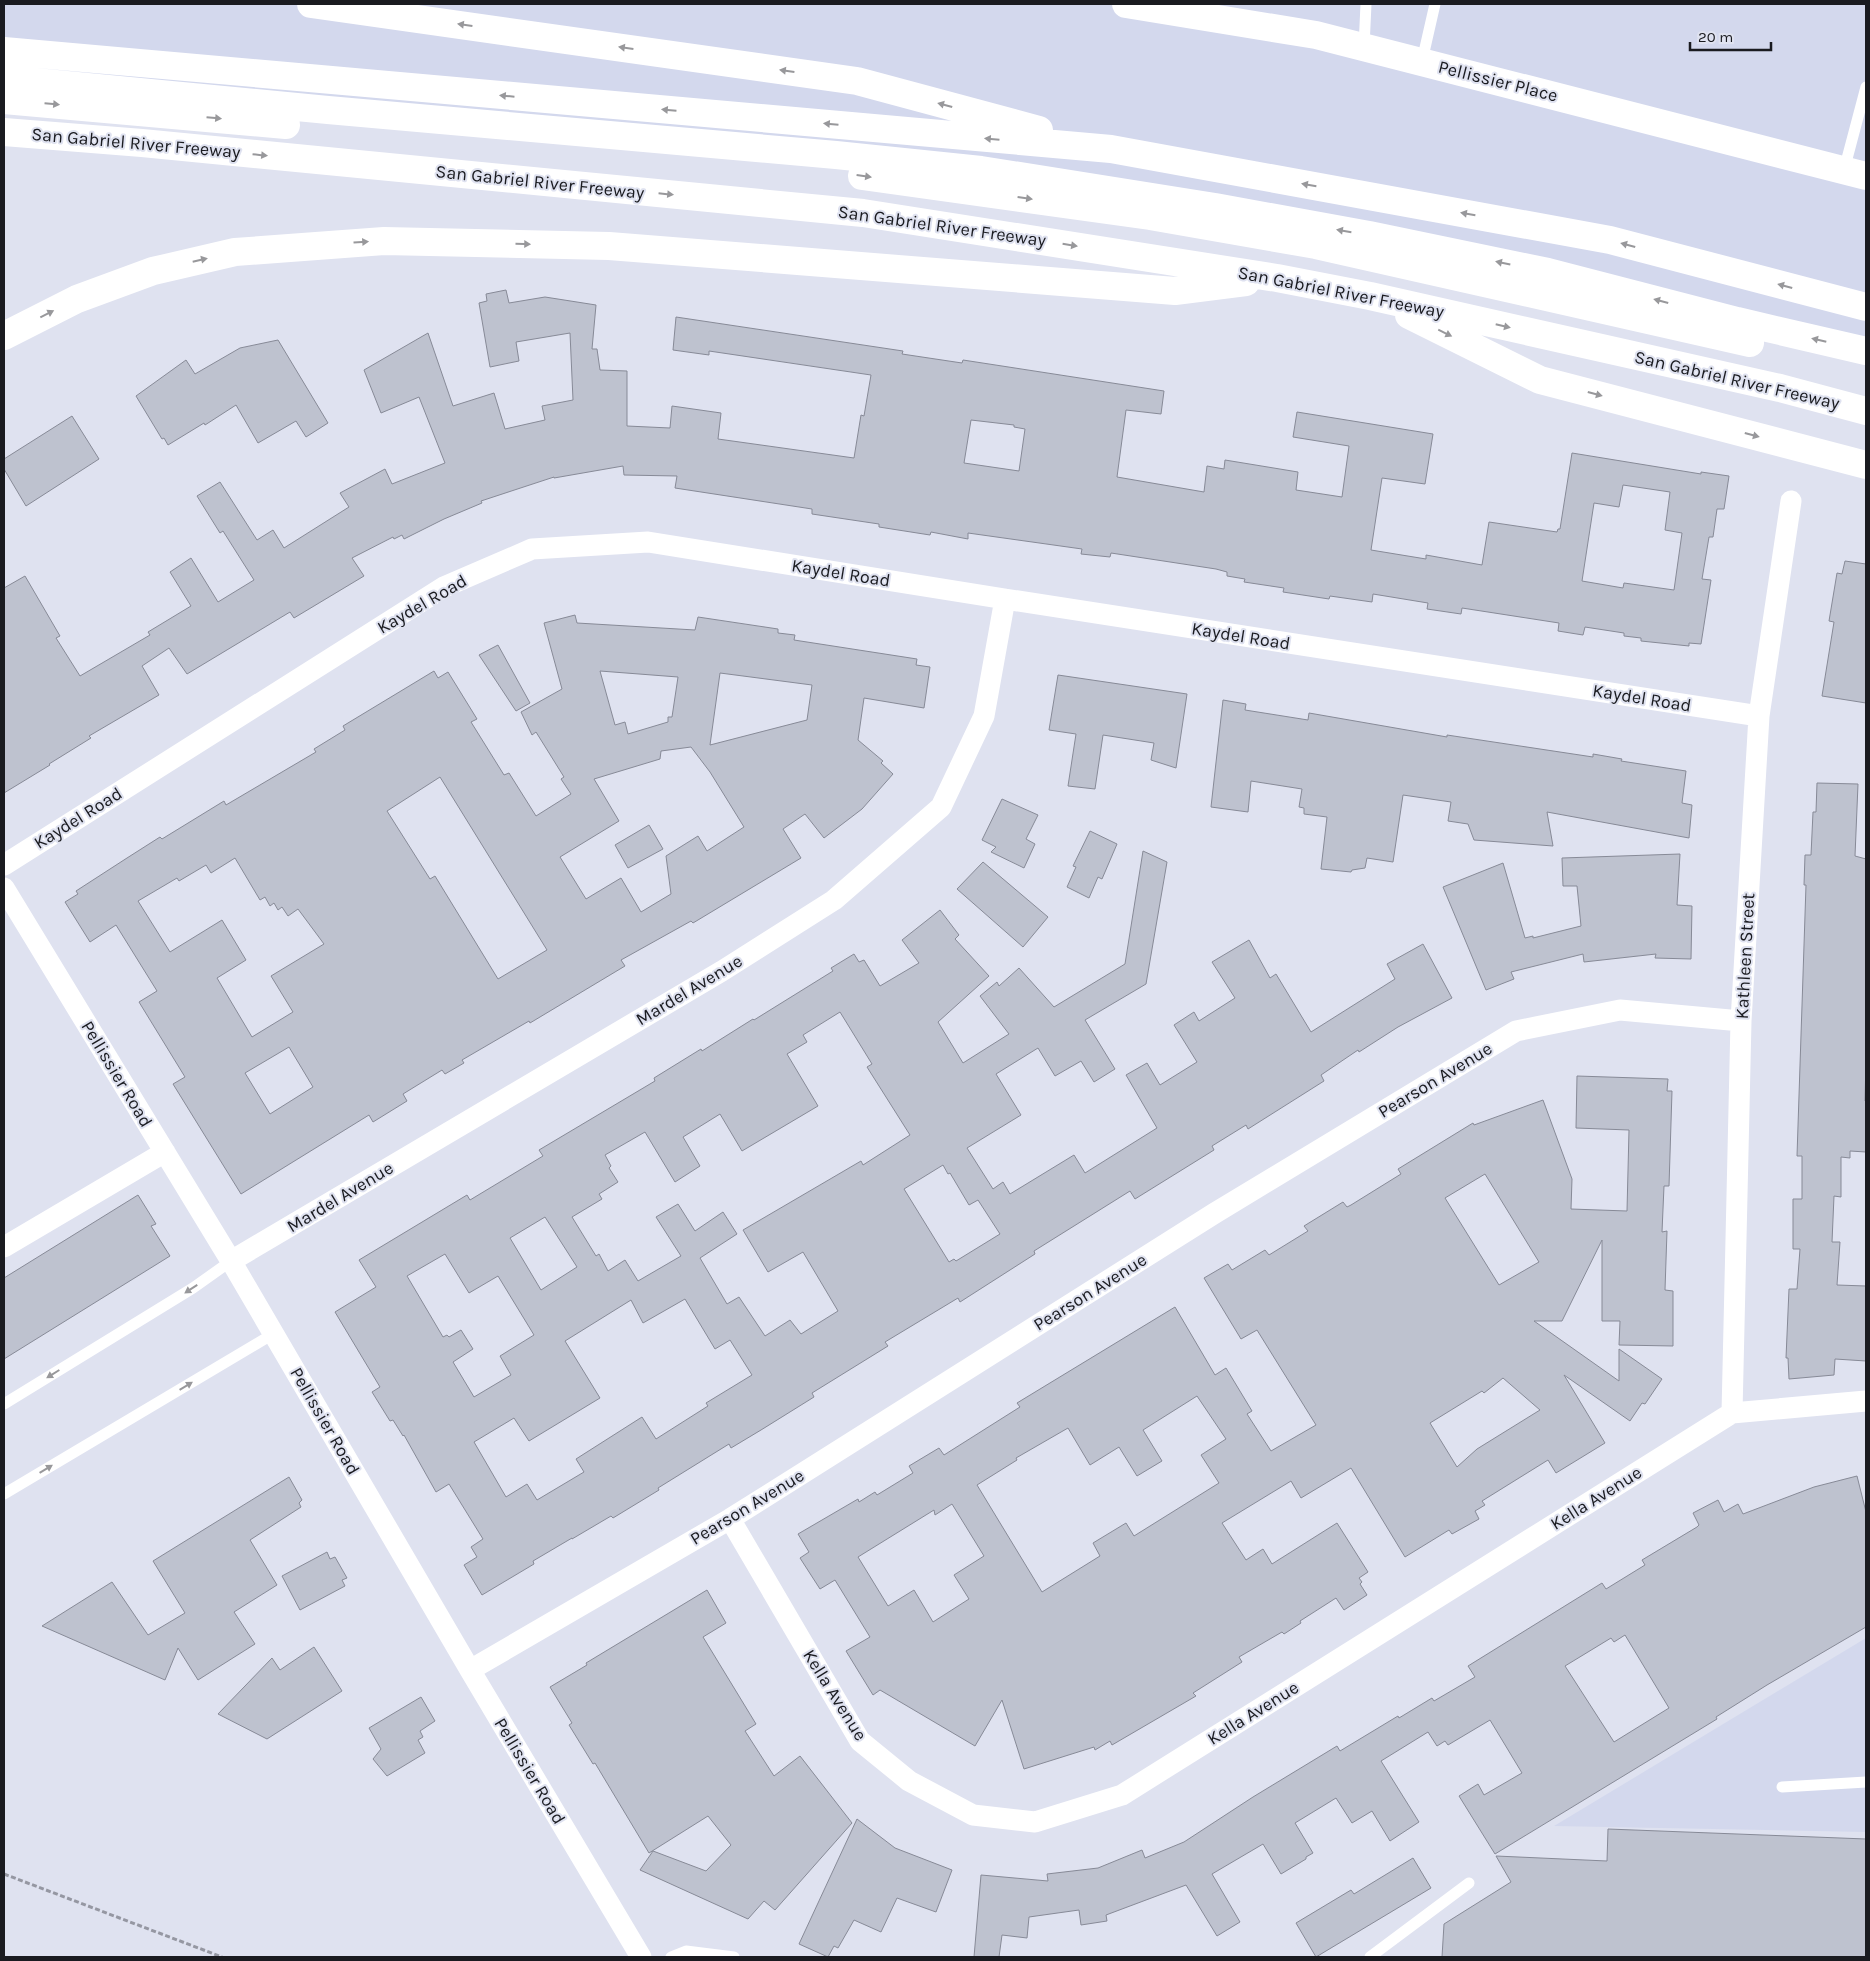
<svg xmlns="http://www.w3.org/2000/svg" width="1870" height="1961" font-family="Karla,sans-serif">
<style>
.built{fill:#d3d8ed}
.building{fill:#bec2cf;stroke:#878a97;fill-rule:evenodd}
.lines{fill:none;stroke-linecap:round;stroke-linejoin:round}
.path{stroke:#9597a2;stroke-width:3;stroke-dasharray:5 2.5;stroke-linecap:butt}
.lane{stroke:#fff;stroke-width:11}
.street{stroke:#fff;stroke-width:21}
.secondary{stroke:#fff;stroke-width:28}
.highway{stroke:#fff;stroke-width:28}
.oneway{fill:#98989b}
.labels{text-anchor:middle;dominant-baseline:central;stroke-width:4;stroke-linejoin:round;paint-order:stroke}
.street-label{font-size:18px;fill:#1a1b20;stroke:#dfe2f0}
</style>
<rect width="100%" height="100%" fill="#dfe2f0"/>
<path class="built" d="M 4,4 L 1866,4 L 1866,358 L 876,169 L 4,85 Z
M 1866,1638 L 1866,1832 L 1554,1826 Z"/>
<path class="building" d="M 506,290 L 509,303 L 545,297 L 596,305 L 592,349 L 597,349 L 600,370 L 627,371 L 627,426 L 670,428 L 672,406 L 721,413 L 718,439 L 854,458 L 861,415 L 864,416 L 871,375 L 709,351 L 709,355 L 673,350 L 676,317 L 903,351 L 902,354 L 962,363 L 963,360 L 1164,391 L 1161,414 L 1126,410 L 1117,477 L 1204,492 L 1207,466 L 1224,469 L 1225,460 L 1298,472 L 1296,490 L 1342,497 L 1349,446 L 1293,437 L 1297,412 L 1433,434 L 1425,484 L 1382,478 L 1371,550 L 1426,559 L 1426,555 L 1482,565 L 1489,522 L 1557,532 L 1558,529 L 1560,529 L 1572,453 L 1701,474 L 1701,472 L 1729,476 L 1724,509 L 1717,509 L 1713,537 L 1709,537 L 1702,579 L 1711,580 L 1701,644 L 1689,643 L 1689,646 L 1641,641 L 1641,638 L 1624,636 L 1624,633 L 1585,627 L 1583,635 L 1558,631 L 1559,623 L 1462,608 L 1461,614 L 1427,609 L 1428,603 L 1373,594 L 1372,602 L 1330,596 L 1329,599 L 1283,592 L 1284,588 L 1244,582 L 1245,579 L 1227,576 L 1227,572 L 1216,569 L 1111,553 L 1110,557 L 1081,554 L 1082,549 L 968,533 L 968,539 L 931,532 L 930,535 L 879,527 L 879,524 L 812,514 L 812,509 L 675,488 L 677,476 L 624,475 L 623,466 L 554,478 L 554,477 L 481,501 L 482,503 L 444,519 L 404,539 L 402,535 L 394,539 L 393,537 L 352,558 L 364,576 L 294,618 L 290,612 L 187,674 L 169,648 L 142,666 L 159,695 L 89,736 L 91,738 L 49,764 L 50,765 L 4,793 L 4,588 L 25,576 L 60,636 L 56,638 L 80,676 L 150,635 L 148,632 L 191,606 L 170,572 L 191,558 L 218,602 L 254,580 L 223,531 L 220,533 L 197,496 L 220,482 L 257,540 L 273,530 L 284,548 L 349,507 L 340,493 L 385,469 L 392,484 L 445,463 L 419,397 L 381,413 L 364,370 L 428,333 L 453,406 L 494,393 L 505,429 L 545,420 L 542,406 L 573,400 L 570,333 L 516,342 L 519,361 L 490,367 L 479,303 L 487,301 L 486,294 ZM 971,420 L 1014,425 L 1014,427 L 1025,429 L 1019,471 L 964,463 ZM 1623,485 L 1670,492 L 1665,530 L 1682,533 L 1674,590 L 1624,583 L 1623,588 L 1582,581 L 1594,503 L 1619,507 Z
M 278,340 L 328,423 L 306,437 L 296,421 L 258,443 L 236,405 L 205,425 L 204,423 L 168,445 L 164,438 L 162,439 L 136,396 L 186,360 L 195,374 L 240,348 Z
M 72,416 L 99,459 L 26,506 L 4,469 L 4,459 Z
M 1845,561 L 1866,564 L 1866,703 L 1822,696 L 1834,622 L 1829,621 L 1837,573 L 1842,574 Z
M 575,615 L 577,623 L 695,630 L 698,617 L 778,629 L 778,633 L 795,635 L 794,640 L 917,659 L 916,665 L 930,667 L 924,708 L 864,698 L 858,740 L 883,761 L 881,763 L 893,774 L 862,809 L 824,838 L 805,814 L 783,829 L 801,858 L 693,923 L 691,921 L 621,960 L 625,966 L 530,1023 L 529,1021 L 462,1060 L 464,1063 L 445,1074 L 442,1070 L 403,1094 L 407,1101 L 373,1122 L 369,1115 L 241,1194 L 173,1084 L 185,1077 L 139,1002 L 157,991 L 116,925 L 90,942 L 65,902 L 78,894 L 76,891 L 127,858 L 160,837 L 162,839 L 224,801 L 226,805 L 316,752 L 314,749 L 345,730 L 343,726 L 434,671 L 438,678 L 448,672 L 477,719 L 471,722 L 504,775 L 509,773 L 536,816 L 571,794 L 561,779 L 564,777 L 536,732 L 532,735 L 521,712 L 562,689 L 544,623 ZM 600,671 L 678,677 L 672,717 L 668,717 L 668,722 L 628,734 L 625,722 L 615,725 ZM 720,673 L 812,685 L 807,720 L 710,745 ZM 691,747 L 710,772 L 744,827 L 707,851 L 698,836 L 666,856 L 671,894 L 641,912 L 621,878 L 586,899 L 560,857 L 619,821 L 594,779 L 660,759 L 661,751 ZM 440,777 L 547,950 L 498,979 L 435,876 L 430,879 L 387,811 ZM 235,858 L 260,900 L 265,897 L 270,906 L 274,903 L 278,910 L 282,907 L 288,916 L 298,909 L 324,944 L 271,976 L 293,1012 L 252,1037 L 217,978 L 246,960 L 222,920 L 170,952 L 138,901 L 177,878 L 179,881 L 206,865 L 211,873 ZM 289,1047 L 313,1087 L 270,1114 L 245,1073 Z
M 498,645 L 530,703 L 516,711 L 479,655 Z
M 1058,675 L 1187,694 L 1176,768 L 1151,760 L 1154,743 L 1103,735 L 1095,789 L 1068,786 L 1076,734 L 1049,730 Z
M 1223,700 L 1246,704 L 1245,710 L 1308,720 L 1309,713 L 1447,737 L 1447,735 L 1593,757 L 1593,754 L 1622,759 L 1621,761 L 1686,771 L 1682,803 L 1692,805 L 1689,838 L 1547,812 L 1553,846 L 1474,840 L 1468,824 L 1448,821 L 1451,802 L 1403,795 L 1393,862 L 1367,858 L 1365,868 L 1352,870 L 1351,872 L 1321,869 L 1327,817 L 1304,814 L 1304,808 L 1299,807 L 1302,789 L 1251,781 L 1248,812 L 1211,807 Z
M 1817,783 L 1858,784 L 1855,856 L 1866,859 L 1866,1060 L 1865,1101 L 1866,1102 L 1866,1152 L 1850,1151 L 1850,1158 L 1841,1157 L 1841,1197 L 1834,1196 L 1832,1242 L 1840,1242 L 1837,1285 L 1866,1286 L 1866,1361 L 1835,1359 L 1834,1375 L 1789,1379 L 1788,1358 L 1786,1358 L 1789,1289 L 1797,1289 L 1800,1249 L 1793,1249 L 1793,1199 L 1802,1199 L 1802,1156 L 1797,1156 L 1806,885 L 1804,885 L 1805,855 L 1811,855 L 1813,812 L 1816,812 Z
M 1002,799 L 1038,815 L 1026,839 L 1035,844 L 1024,868 L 991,852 L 996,847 L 982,840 Z
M 649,825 L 663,849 L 628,868 L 615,845 Z
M 1090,831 L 1117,844 L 1102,879 L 1098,877 L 1089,898 L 1067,887 L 1076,867 L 1073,866 Z
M 1143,851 L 1167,862 L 1146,984 L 1085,1020 L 1115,1069 L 1094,1082 L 1081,1061 L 1055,1076 L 1038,1048 L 996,1074 L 1021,1115 L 967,1148 L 993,1189 L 1003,1182 L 1010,1194 L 1074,1155 L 1085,1173 L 1157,1128 L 1126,1075 L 1147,1063 L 1160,1085 L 1197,1062 L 1174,1025 L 1194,1012 L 1199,1021 L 1235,998 L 1212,962 L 1249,940 L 1270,978 L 1276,974 L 1311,1032 L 1395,979 L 1387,964 L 1423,944 L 1452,998 L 1398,1027 L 1359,1052 L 1358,1050 L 1321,1075 L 1324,1081 L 1248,1129 L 1246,1125 L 1212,1146 L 1214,1150 L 1135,1199 L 1130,1191 L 1034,1251 L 1035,1254 L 960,1302 L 958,1298 L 885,1342 L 888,1346 L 812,1393 L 814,1397 L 761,1430 L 731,1448 L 729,1444 L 658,1488 L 659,1490 L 613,1518 L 611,1516 L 572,1539 L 572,1538 L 533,1561 L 534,1564 L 482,1595 L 464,1565 L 477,1557 L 471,1547 L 483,1539 L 449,1484 L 436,1492 L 404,1435 L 403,1436 L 393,1420 L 390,1421 L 372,1392 L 380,1387 L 335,1312 L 376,1287 L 359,1260 L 467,1195 L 470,1200 L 543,1156 L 539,1150 L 655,1081 L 654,1078 L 701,1049 L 702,1051 L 753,1019 L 754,1020 L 833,971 L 831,968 L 854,954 L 859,962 L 864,960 L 880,986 L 919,963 L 902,940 L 940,910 L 959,935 L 955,939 L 989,976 L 938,1022 L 963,1063 L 1009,1034 L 980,996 L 997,982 L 999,986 L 1019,968 L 1054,1007 L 1125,964 ZM 840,1012 L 872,1064 L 867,1067 L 910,1135 L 863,1165 L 861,1161 L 743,1230 L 768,1272 L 803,1252 L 838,1311 L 801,1334 L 790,1320 L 765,1336 L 739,1297 L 727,1304 L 700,1258 L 737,1234 L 723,1212 L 695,1231 L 678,1204 L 656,1217 L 681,1256 L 638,1281 L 625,1260 L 608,1271 L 599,1254 L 596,1256 L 572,1217 L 602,1199 L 599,1194 L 618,1182 L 609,1168 L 611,1166 L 605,1155 L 645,1132 L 675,1182 L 700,1166 L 683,1137 L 720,1114 L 742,1151 L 818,1106 L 787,1054 L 807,1042 L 803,1035 ZM 943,1165 L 948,1174 L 950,1173 L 969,1205 L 978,1200 L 1000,1234 L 956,1261 L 954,1259 L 949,1262 L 904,1189 ZM 545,1217 L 577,1267 L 541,1290 L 510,1238 ZM 445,1254 L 469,1293 L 498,1276 L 534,1335 L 500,1356 L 511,1375 L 474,1397 L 453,1362 L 473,1349 L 461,1330 L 449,1337 L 447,1335 L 443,1337 L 407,1276 ZM 685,1299 L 715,1349 L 730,1340 L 752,1375 L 706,1403 L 708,1406 L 656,1439 L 642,1417 L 576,1459 L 584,1472 L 537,1500 L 527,1484 L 506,1497 L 474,1442 L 514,1418 L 529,1441 L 600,1398 L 565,1341 L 631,1300 L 643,1323 Z
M 1680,854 L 1677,905 L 1692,906 L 1691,959 L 1655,958 L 1656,954 L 1584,962 L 1583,954 L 1511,972 L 1514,979 L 1486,990 L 1443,887 L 1503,863 L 1525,938 L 1533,936 L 1533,938 L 1581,926 L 1577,886 L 1563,886 L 1562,858 Z
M 983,862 L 1048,917 L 1023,947 L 957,889 Z
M 1577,1076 L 1668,1079 L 1667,1091 L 1672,1091 L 1669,1186 L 1664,1186 L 1662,1232 L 1667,1231 L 1665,1290 L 1673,1291 L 1673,1346 L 1619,1345 L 1620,1321 L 1602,1321 L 1602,1240 L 1562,1321 L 1534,1321 L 1619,1381 L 1619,1349 L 1662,1379 L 1645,1404 L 1642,1403 L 1630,1421 L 1564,1375 L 1605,1443 L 1556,1473 L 1548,1460 L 1482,1501 L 1485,1505 L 1475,1511 L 1479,1519 L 1452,1534 L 1449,1530 L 1405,1557 L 1351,1468 L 1301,1498 L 1291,1481 L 1222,1523 L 1246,1560 L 1263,1549 L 1272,1564 L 1337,1523 L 1368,1572 L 1359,1578 L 1362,1582 L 1360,1584 L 1367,1595 L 1344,1610 L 1336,1598 L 1300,1621 L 1301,1623 L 1284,1634 L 1282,1632 L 1239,1657 L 1242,1662 L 1193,1693 L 1196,1696 L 1112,1745 L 1110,1741 L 1095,1750 L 1094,1747 L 1024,1769 L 1002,1700 L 975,1746 L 880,1690 L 873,1695 L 846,1651 L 870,1637 L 835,1580 L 820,1589 L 800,1558 L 809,1552 L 798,1534 L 858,1499 L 859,1502 L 875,1492 L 877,1495 L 913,1473 L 909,1466 L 939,1448 L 944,1455 L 1020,1407 L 1017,1403 L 1175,1307 L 1215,1375 L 1226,1368 L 1252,1411 L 1247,1414 L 1271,1451 L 1316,1425 L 1257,1330 L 1241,1339 L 1204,1278 L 1228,1264 L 1232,1270 L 1265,1250 L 1269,1255 L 1308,1231 L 1304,1226 L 1343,1202 L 1347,1207 L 1351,1205 L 1401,1174 L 1398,1169 L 1473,1123 L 1474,1125 L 1543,1100 L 1572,1179 L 1571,1209 L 1627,1211 L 1629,1130 L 1576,1128 ZM 1485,1174 L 1539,1262 L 1499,1285 L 1445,1198 ZM 1503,1378 L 1540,1410 L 1477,1449 L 1457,1467 L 1430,1423 L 1482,1391 L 1484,1393 ZM 1197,1396 L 1226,1439 L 1201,1455 L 1219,1483 L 1134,1536 L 1126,1523 L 1093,1543 L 1100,1556 L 1042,1592 L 977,1485 L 1017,1460 L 1016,1458 L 1068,1428 L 1090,1465 L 1119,1447 L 1137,1476 L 1162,1461 L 1143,1430 ZM 952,1504 L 984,1556 L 954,1575 L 969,1599 L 933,1622 L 914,1590 L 888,1606 L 858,1557 L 934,1510 L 935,1515 Z
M 138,1195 L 156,1224 L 151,1226 L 170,1256 L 4,1359 L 4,1278 Z
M 1857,1476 L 1866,1512 L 1866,1627 L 1767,1685 L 1716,1717 L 1717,1719 L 1495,1854 L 1459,1796 L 1478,1784 L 1484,1795 L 1522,1773 L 1490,1720 L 1448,1745 L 1445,1741 L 1437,1746 L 1428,1732 L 1381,1761 L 1419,1822 L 1390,1841 L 1372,1811 L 1352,1823 L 1336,1798 L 1295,1823 L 1313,1853 L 1306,1857 L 1306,1859 L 1281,1874 L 1263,1844 L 1212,1874 L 1240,1922 L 1217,1936 L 1186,1885 L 1106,1915 L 1107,1921 L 1081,1925 L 1079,1910 L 1029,1917 L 1027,1938 L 1002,1935 L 999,1957 L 974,1957 L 981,1875 L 1048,1881 L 1047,1874 L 1098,1868 L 1142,1850 L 1145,1858 L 1184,1842 L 1253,1797 L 1337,1746 L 1340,1751 L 1398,1716 L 1399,1718 L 1432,1698 L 1434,1701 L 1475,1677 L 1468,1666 L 1602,1583 L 1606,1589 L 1645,1565 L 1642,1560 L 1697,1527 L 1699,1525 L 1693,1513 L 1718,1500 L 1724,1512 L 1738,1504 L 1743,1514 L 1814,1487 ZM 1625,1635 L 1669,1708 L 1614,1742 L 1565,1666 L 1611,1638 L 1614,1642 Z
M 289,1477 L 302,1500 L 299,1503 L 301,1507 L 250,1540 L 277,1585 L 234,1612 L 255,1644 L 198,1680 L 178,1648 L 165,1680 L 42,1626 L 112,1582 L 148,1635 L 185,1613 L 153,1561 Z
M 327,1552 L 330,1559 L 335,1557 L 347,1578 L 342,1580 L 345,1586 L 300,1610 L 282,1576 Z
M 707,1590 L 726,1623 L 703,1637 L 756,1724 L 745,1731 L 774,1776 L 800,1756 L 852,1823 L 775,1910 L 764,1901 L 748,1919 L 640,1870 L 653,1851 L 706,1871 L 731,1845 L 708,1816 L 649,1853 L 595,1763 L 593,1764 L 569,1725 L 572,1723 L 550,1687 L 587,1665 L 586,1663 Z
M 314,1647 L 342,1691 L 267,1739 L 218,1714 L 272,1658 L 280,1670 Z
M 421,1697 L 435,1721 L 420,1731 L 423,1737 L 418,1740 L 425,1753 L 387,1776 L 373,1759 L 381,1749 L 369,1728 Z
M 857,1819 L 895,1848 L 952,1870 L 936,1912 L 897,1898 L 881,1932 L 854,1920 L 838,1948 L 834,1946 L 828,1957 L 799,1944 Z
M 1608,1829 L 1866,1839 L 1866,1957 L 1442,1957 L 1444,1924 L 1511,1882 L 1496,1856 L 1607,1861 Z
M 1413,1858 L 1431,1888 L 1316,1957 L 1296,1923 L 1351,1890 L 1354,1894 Z"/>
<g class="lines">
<path class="path" d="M 4,1874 L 222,1957"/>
<path class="lane" d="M 1364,47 L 1366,4
M 1422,61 L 1435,4
M 1844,170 L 1866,87
M 4,1404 L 193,1288 L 231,1261
M 4,1494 L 273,1334
M 1782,1787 L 1866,1782
M 671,1957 L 686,1951 L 734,1957
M 1370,1957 L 1469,1883"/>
<path class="street" d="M 4,865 L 444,587 L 532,549 L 648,542 L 1005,599 L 1759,716
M 4,888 L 231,1261 L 470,1670 L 641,1957
M 4,1247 L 165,1152
M 231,1261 L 722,971 L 834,900 L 941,807 L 984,716 L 1005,599
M 1732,1413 L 1741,1021 L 1759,716 L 1791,501
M 730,1519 L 860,1741 L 909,1781 L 973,1815 L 1035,1822 L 1122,1795 L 1732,1413 L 1866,1401
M 470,1670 L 730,1519 L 1215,1213 L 1516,1031 L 1620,1010 L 1741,1021"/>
<path class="secondary" d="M 1126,4 L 1316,35 L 1866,176"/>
<path class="highway" d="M 311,4 L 857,81 L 1039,130
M 4,51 L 1111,149 L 1610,240 L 1866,307
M 4,79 L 328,110 L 836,155 L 981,170 L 1215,207 L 1369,235 L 1548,272 L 1737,321 L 1866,351
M 4,100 L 286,125
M 4,132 L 142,143 L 863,213 L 1277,278 L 1370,296 L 1780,388 L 1866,411
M 862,176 L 1150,216 L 1316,245 L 1750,343
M 1409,315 L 1540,380 L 1866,465
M 4,336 L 77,299 L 153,271 L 235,252 L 384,241 L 609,246 L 1175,291 L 1246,282"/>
</g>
<defs><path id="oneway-solid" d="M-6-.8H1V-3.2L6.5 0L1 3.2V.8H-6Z" transform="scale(1.25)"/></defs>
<g class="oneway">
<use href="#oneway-solid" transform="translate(465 25) rotate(-172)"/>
<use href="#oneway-solid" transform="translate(626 48) rotate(-172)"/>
<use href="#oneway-solid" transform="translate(787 71) rotate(-172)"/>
<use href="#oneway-solid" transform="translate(507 96) rotate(-175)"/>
<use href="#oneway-solid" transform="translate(52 104) rotate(5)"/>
<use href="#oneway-solid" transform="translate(945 105) rotate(-165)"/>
<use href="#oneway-solid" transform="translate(669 110) rotate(-175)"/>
<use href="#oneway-solid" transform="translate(214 118) rotate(5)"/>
<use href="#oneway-solid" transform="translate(831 124) rotate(-175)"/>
<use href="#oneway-solid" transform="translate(992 139) rotate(-175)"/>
<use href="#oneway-solid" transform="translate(260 155) rotate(6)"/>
<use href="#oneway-solid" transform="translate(864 176) rotate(8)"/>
<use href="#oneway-solid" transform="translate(1309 185) rotate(-170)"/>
<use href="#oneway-solid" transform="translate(666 194) rotate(6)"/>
<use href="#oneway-solid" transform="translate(1025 198) rotate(8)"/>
<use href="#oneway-solid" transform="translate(1468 214) rotate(-170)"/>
<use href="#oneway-solid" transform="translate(1344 231) rotate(-170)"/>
<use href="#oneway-solid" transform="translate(361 242) rotate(-4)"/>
<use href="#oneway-solid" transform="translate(523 244) rotate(1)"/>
<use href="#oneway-solid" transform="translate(1070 245) rotate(9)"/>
<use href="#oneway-solid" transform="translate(1628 245) rotate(-165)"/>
<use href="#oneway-solid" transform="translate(200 260) rotate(-13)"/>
<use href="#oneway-solid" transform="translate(1503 263) rotate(-168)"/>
<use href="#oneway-solid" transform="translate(1785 286) rotate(-165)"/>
<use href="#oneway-solid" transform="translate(1661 301) rotate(-165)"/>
<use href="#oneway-solid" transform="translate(47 314) rotate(-27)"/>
<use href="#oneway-solid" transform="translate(1503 326) rotate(13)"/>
<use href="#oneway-solid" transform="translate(1445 333) rotate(26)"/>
<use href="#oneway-solid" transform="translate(1819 340) rotate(-167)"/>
<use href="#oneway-solid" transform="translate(1595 394) rotate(15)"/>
<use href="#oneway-solid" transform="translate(1752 435) rotate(15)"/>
<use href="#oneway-solid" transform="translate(191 1289) rotate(147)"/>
<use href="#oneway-solid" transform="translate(53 1374) rotate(148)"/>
<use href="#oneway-solid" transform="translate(186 1386) rotate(-31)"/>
<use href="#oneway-solid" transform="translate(46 1469) rotate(-31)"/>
</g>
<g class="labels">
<g class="street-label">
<text transform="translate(1498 81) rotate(14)">Pellissier Place</text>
<text transform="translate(136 143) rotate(5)">San Gabriel River Freeway</text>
<text transform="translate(540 182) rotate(6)">San Gabriel River Freeway</text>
<text transform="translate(942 226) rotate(8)">San Gabriel River Freeway</text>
<text transform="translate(1341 292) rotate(11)">San Gabriel River Freeway</text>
<text transform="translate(1737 380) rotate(13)">San Gabriel River Freeway</text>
<text transform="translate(841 573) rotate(9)">Kaydel Road</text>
<text transform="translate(422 604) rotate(-30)">Kaydel Road</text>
<text transform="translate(1241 636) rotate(9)">Kaydel Road</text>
<text transform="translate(1642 698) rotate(9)">Kaydel Road</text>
<text transform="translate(78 818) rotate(-32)">Kaydel Road</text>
<text transform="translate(1745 956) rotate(-87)">Kathleen Street</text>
<text transform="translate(689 990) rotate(-31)">Mardel Avenue</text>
<text transform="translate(117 1074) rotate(59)">Pellissier Road</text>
<text transform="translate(1435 1080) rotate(-31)">Pearson Avenue</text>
<text transform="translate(340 1197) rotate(-31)">Mardel Avenue</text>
<text transform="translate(1090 1292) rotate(-32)">Pearson Avenue</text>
<text transform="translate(325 1421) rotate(60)">Pellissier Road</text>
<text transform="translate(1596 1498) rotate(-32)">Kella Avenue</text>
<text transform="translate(747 1507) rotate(-31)">Pearson Avenue</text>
<text transform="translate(835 1695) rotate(58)">Kella Avenue</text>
<text transform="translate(1253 1713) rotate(-32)">Kella Avenue</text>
<text transform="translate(530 1771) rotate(59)">Pellissier Road</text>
</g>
</g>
<rect width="1870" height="1961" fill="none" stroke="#1a1b20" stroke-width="10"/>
<path d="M1690 42v8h81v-8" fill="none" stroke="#1a1b20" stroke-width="2.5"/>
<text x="1698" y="42" font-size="15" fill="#1a1b20" stroke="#dfe2f0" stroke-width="4" paint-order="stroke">20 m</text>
</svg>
